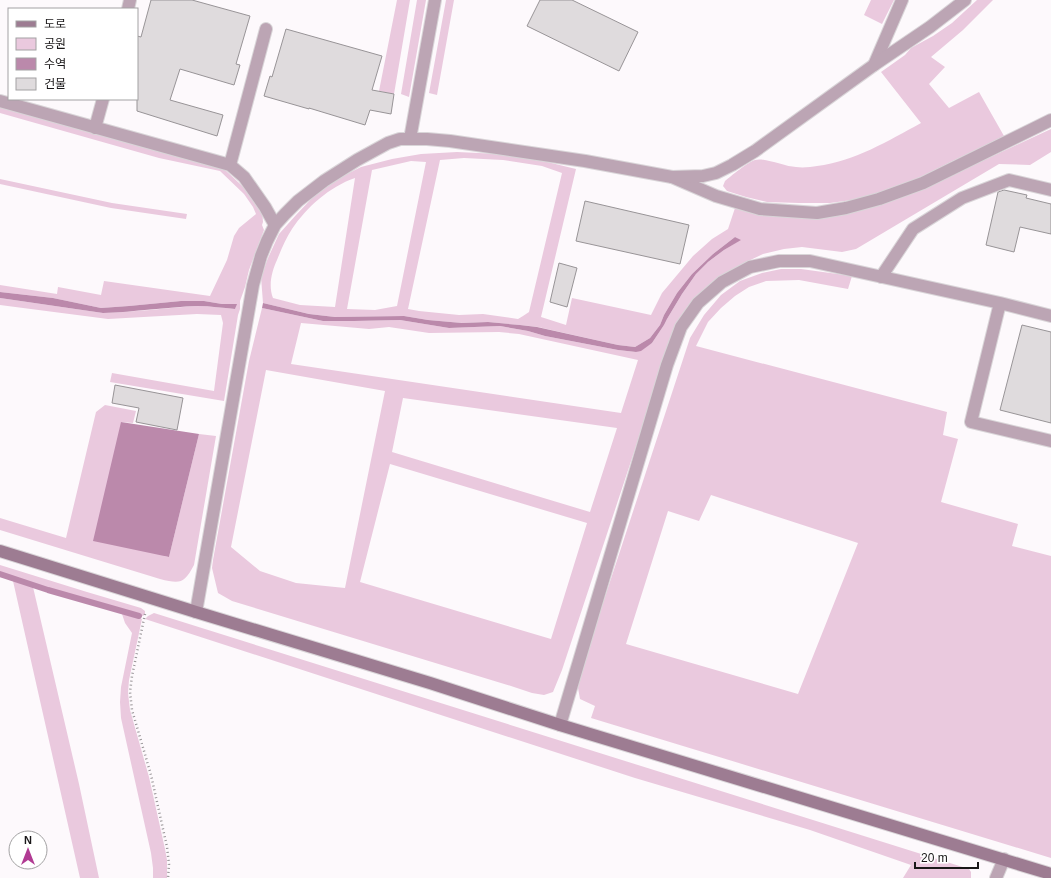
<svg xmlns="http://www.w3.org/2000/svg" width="1051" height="878" font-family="Helvetica,'Noto Sans KR',sans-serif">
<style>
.green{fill:#eac9de;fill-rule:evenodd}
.water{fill:#bb89ab}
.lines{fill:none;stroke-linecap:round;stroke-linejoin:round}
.stream{stroke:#bb89ab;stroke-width:6}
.building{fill:#dfdbdd;stroke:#989497}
.service-casing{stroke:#d9d5d8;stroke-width:14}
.minor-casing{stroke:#d9d5d8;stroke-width:14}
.secondary-casing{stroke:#d9d5d8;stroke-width:14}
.path{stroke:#989497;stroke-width:2.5;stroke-dasharray:1 3;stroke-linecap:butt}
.service{stroke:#bca5b4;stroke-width:12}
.minor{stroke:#bca5b4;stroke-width:12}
.secondary{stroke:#9d7c92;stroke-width:12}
</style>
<rect width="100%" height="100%" fill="#fdf9fc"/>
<path class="green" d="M 397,0 L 410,0 L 394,94 L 379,91 Z
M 417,0 L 426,0 L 409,97 L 401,94 Z
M 446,0 L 454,0 L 437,95 L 429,93 Z
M 871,0 L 894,0 L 882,24 L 864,15 Z
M 977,0 L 993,0 L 963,30 L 931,57 L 945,67 L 929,84 L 949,108 L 979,92 L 1004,136 L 908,183 L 873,195 L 852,200 L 830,203 L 799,203 L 767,202 L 746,197 L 727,191 L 723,186 L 725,181 C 731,176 748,162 755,160 C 764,157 785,167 796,167 C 803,168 811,167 817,166 C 855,161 888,141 921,123 L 881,72 L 905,55 L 911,48 L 933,36 L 952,23 Z
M 0,106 L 222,167 L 254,197 L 262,209 L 263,222 L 262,225 L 264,230 L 249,270 L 245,287 L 240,301 L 240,309 L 238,315 L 224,401 L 110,382 L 112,373 L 214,391 L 223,323 L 221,315 L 197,314 L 108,319 L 0,305 L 0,298 L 103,313 C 135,312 166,308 198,306 C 210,306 223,308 235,309 L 236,305 L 222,304 L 204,301 L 181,301 L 129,306 L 101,308 L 53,298 L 0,292 L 0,285 L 57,294 L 58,287 L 101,295 L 104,281 L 210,296 L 227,260 L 234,236 L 239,228 L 256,214 L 253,207 L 244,194 L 220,171 L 159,158 L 0,113 Z
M 1051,129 L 1051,152 L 1030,165 L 999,164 L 856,249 L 842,252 L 802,247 L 784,249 L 763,254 L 742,264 L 718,277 L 702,291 L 688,307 L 678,324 L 665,354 L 640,434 L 562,670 L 553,692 L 544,695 L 532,693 L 511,686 L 232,601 L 218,593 L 212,568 L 213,560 L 249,361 L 262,308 L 323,321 L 354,321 L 400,320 L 449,328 L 500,326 L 528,331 L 545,336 L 618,350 L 636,352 L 652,343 L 664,325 L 667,319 L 682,294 L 696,274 L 708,262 L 724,250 L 740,240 L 735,237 L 713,254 L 692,274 L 677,293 L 664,315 L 660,325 L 650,338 L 635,347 L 618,345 L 538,327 L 520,325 L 488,322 L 462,323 L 428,320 L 404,316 L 335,317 L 309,314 L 263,303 L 261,277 L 268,258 L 279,234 L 296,215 L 315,195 L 337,179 L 361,167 L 392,159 L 421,154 L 457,152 L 500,154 L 543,161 L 576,169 L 541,317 L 566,325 L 572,298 L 651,315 L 662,293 L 693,256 L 712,239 L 728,229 L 736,205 L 833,215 L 859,211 L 920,190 ZM 464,158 L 503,160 L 542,166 L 562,173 L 529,312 L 523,316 L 518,319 L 483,314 L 459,315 L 419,311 L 408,309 L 440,160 ZM 411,161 L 426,162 L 397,306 L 375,310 L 347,309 L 372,170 ZM 355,178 L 335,307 L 300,305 L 273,298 C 268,285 272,271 277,260 C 281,250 286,238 292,229 C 307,207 329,187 355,178 ZM 301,323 L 369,329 L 389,327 L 429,333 L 499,332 L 519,334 L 638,360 L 621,413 L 291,364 ZM 266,370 L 385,391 L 345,588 L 296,583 L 260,571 L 231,547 ZM 403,398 L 617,428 L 590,512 L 392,452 ZM 390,464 L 587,523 L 551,639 L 360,582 Z
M 0,179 L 112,203 L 187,214 L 186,219 L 111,208 L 0,184 Z
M 781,269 L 801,269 L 852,276 L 848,289 L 799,280 L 766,281 L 749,287 L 735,296 L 721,308 L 708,322 L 696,346 L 947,412 L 943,435 L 958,439 L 941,502 L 1018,524 L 1012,546 L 1051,556 L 1051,858 L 591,718 L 595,706 L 580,699 L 578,688 L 580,673 L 690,338 L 704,315 L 721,295 L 740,281 L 762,273 ZM 711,495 L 858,543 L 798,694 L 626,644 L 668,511 L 699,521 Z
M 105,405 L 136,411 L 133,423 L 121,422 L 164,556 L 169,557 L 199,434 L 216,436 L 194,565 C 184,584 180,584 160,579 L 0,530 L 0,518 L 66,538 L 96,412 Z
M 0,565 L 87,592 L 141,608 L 145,611 L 145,614 L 143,616 L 55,590 L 0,572 Z
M 13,581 L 33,587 L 79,784 L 99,878 L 80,878 Z
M 154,613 L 969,869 L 971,872 L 971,878 L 903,878 L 911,865 L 810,830 L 635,778 L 145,619 L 148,616 Z
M 122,614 L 142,619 L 129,680 L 128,693 L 130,710 L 149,777 L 165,849 L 167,860 L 167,878 L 153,878 L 153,868 L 151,853 L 121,718 L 120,702 L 121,687 L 132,633 L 125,623 Z"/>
<path class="water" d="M 735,237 L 741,240 L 724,250 L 708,262 L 696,274 L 682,294 L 667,319 L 664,325 L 652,343 L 641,351 L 636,352 L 618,350 L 545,336 L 528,331 L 500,326 L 449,328 L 400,320 L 354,321 L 323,321 L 262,308 L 263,303 L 309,314 L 335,317 L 404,316 L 428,320 L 462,323 L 488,322 L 520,325 L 537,327 L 618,345 L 635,347 L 650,338 L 660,325 L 664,315 L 677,293 L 692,274 L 713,254 Z
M 0,292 L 53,298 L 101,308 L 129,306 L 181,301 L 204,301 L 222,304 L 237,304 L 235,309 C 223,308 210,306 198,306 C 166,307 135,312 103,313 L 0,298 Z
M 121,422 L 199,434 L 169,557 L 93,541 Z"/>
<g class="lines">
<path class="stream" d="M 0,574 L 48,590 L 139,616"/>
</g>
<path class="building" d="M 151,0 L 192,0 L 250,16 L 236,64 L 240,65 L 234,85 L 180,69 L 170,100 L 223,115 L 217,136 L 137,111 L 137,36 L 141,37 Z
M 540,0 L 572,0 L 638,32 L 619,71 L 527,26 Z
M 286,29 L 382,56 L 372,90 L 394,94 L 391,114 L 370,110 L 365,125 L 309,108 L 309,109 L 264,96 L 270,76 L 272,77 Z
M 1004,190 L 1027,195 L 1026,198 L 1051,204 L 1051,234 L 1020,227 L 1014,252 L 986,245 L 998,192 Z
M 585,201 L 689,225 L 680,264 L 576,241 Z
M 559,263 L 577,268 L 567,307 L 550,302 Z
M 1022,325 L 1051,332 L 1051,423 L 1000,410 Z
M 115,385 L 183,398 L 177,430 L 136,422 L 139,408 L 112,403 Z"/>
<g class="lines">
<defs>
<path id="service" d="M 874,65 L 902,0
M 410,139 L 435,0
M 672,177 L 716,196 L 760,209 L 817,213 L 846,208 L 879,199 L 923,183 L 1051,120
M 881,277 L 913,229 L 962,198 L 1009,180 L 1051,190
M 1051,316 L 1000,303 L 971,422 L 1051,441
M 560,725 L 667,365 L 681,327 L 698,303 L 722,282 L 750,267 L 779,261 L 810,261 L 1000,303"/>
<path id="minor" d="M 128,9 L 130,0
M 0,101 L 230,165 L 244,177 L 265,207 L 275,225
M 95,128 L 103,99
M 230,165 L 266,29
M 196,612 L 253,285 L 261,256 L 267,241 L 275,225 L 285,214 L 298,201 L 324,181 L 357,160 L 388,143 L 400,139 L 427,139 L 450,141 L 585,161 L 672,177 L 703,176 L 716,173 L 732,165 L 755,151 L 874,65 L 930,27 L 965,0
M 996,878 L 1004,859"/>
<path id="secondary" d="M 0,551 L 196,612 L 430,683 L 560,725 L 1051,874"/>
</defs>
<use href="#service" class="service-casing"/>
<use href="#minor" class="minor-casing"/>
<use href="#secondary" class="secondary-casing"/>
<path class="path" d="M 145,614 L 132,676 L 130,692 L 132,710 L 151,775 L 167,847 L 169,864 L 168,878"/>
<use href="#service" class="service"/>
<use href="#minor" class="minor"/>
<use href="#secondary" class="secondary"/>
</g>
<rect x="8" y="8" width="130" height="92" fill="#ffffff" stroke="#a3a2a3"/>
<rect x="16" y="21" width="20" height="6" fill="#9d7c92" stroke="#a3a2a3"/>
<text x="44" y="28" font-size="12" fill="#191718">도로</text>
<rect x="16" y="38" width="20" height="12" fill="#eac9de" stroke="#a3a2a3"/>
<text x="44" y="48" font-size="12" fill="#191718">공원</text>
<rect x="16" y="58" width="20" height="12" fill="#bb89ab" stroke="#a3a2a3"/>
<text x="44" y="68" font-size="12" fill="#191718">수역</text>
<rect x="16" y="78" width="20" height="12" fill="#dfdbdd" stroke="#a3a2a3"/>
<text x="44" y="88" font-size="12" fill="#191718">건물</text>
<g transform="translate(28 850)"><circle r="19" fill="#ffffff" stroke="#a3a2a3"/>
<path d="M0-3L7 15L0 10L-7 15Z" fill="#b13b93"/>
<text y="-6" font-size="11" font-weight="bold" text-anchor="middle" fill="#191718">N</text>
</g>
<path d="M915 862v6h63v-6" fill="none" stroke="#191718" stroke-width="2"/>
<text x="921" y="862" font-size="12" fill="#191718" stroke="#ffffff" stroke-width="3" paint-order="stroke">20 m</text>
</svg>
